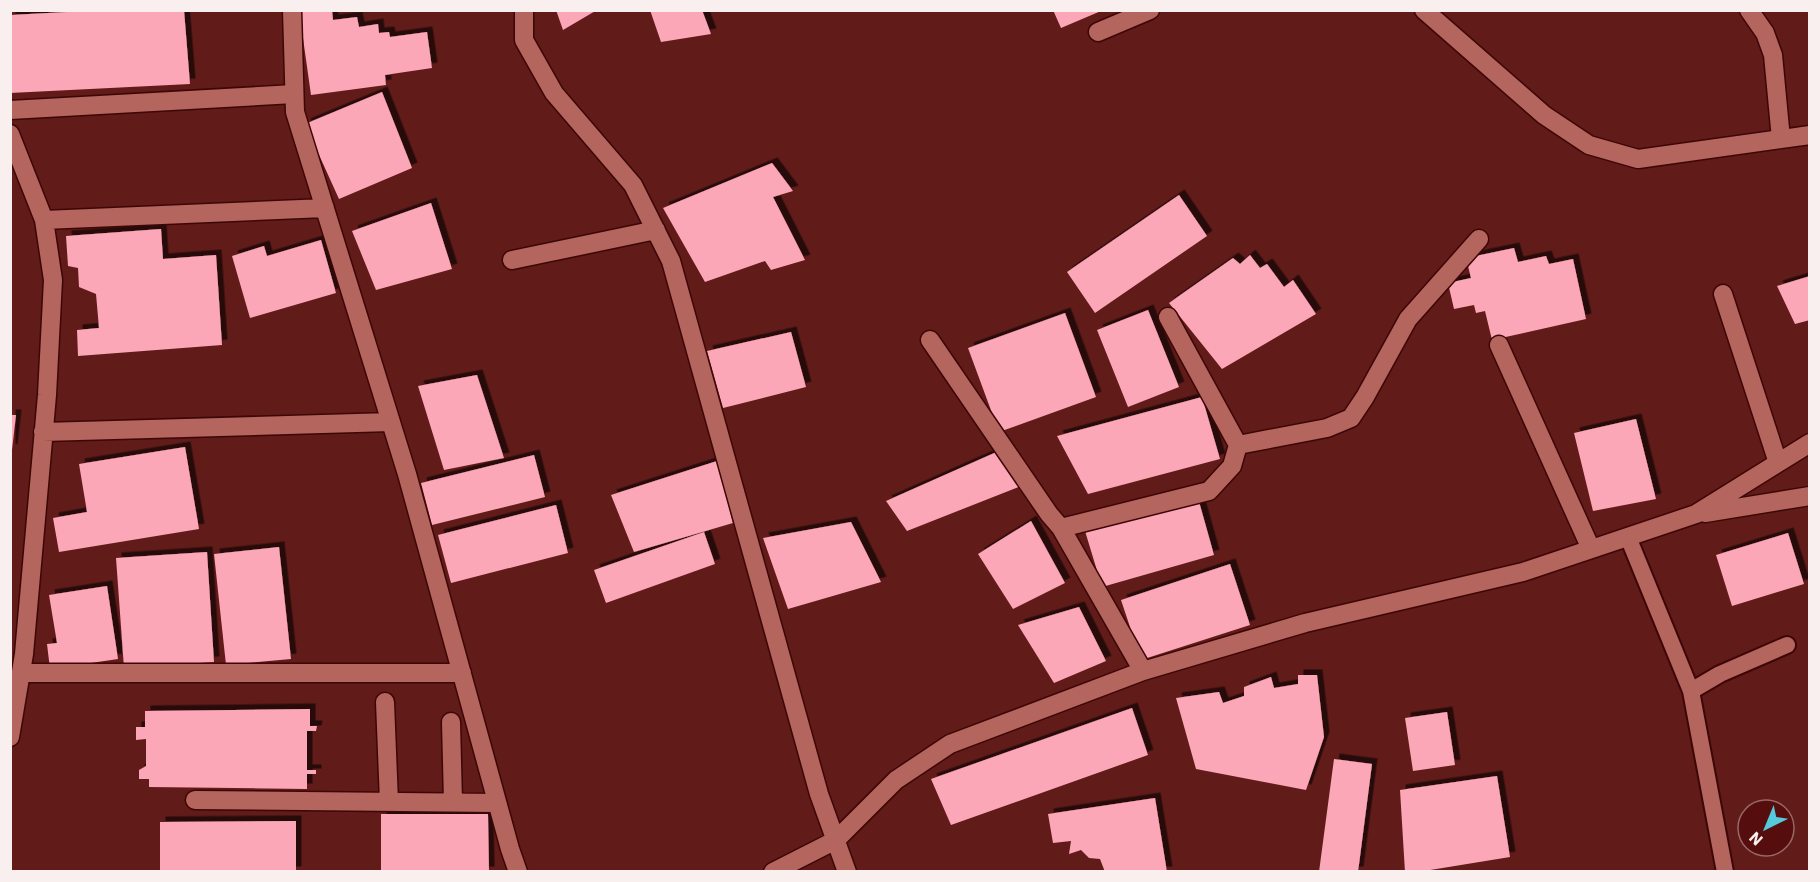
<svg xmlns="http://www.w3.org/2000/svg" width="1820" height="882" font-family="'IBM Plex Sans',sans-serif">
<style>
.building{fill:#fca7b8;filter:url(#shadow)}
.lines{fill:none;stroke-linecap:round;stroke-linejoin:round}
.lane-casing{stroke:#3d0707;stroke-width:20}
.street-casing{stroke:#3d0707;stroke-width:21}
.lane{stroke:#b4655d;stroke-width:16}
.street{stroke:#b4655d;stroke-width:18}
</style>
<defs>
<filter id="shadow"><feDropShadow dx="5.5" dy="-5.5" stdDeviation="0" flood-color="#0009"/></filter>
</defs>
<rect width="100%" height="100%" fill="#611b18"/>
<path class="building" d="M 105,10 L 184,10 L 190,84 L 10,93 L 10,15 Z
M 299,10 L 332,10 L 333,20 L 357,17 L 359,27 L 378,24 L 379,33 L 389,32 L 390,37 L 427,32 L 432,68 L 385,75 L 386,85 L 311,95 Z
M 556,10 L 597,10 L 563,30 Z
M 650,10 L 702,10 L 711,34 L 661,42 Z
M 1053,10 L 1101,10 L 1101,11 L 1061,28 Z
M 382,92 L 412,168 L 339,199 L 305,124 Z
M 772,163 L 793,191 L 773,197 L 805,260 L 771,270 L 765,261 L 705,282 L 663,208 Z
M 1179,195 L 1207,236 L 1095,313 L 1067,272 Z
M 431,203 L 452,269 L 376,290 L 352,231 Z
M 161,229 L 163,259 L 216,255 L 222,345 L 78,356 L 77,330 L 99,328 L 96,294 L 79,287 L 78,268 L 68,266 L 66,236 Z
M 321,240 L 336,293 L 250,318 L 232,256 L 264,246 L 267,256 Z
M 1514,248 L 1518,262 L 1546,256 L 1549,264 L 1573,259 L 1586,319 L 1492,340 L 1485,311 L 1476,313 L 1474,305 L 1454,309 L 1448,283 L 1471,278 L 1466,258 Z
M 1250,255 L 1260,268 L 1267,264 L 1284,287 L 1293,280 L 1316,314 L 1222,369 L 1169,303 L 1233,258 L 1240,264 Z
M 1810,276 L 1810,320 L 1795,324 L 1777,286 Z
M 1148,310 L 1179,387 L 1128,407 L 1097,330 Z
M 1065,313 L 1096,397 L 999,432 L 968,348 Z
M 791,332 L 806,387 L 723,408 L 707,351 Z
M 477,375 L 504,458 L 444,470 L 418,386 Z
M 1202,397 L 1220,459 L 1088,494 L 1057,436 Z
M 10,415 L 16,415 L 12,450 L 10,449 Z
M 1636,419 L 1656,499 L 1593,511 L 1574,433 Z
M 185,447 L 199,529 L 59,552 L 53,518 L 87,512 L 79,464 Z
M 1001,450 L 1021,486 L 907,531 L 886,501 Z
M 534,455 L 545,497 L 432,525 L 421,483 Z
M 717,461 L 733,523 L 634,552 L 611,495 Z
M 1198,498 L 1214,555 L 1102,587 L 1085,531 Z
M 556,505 L 568,553 L 451,583 L 438,535 Z
M 1031,521 L 1065,583 L 1013,609 L 978,554 Z
M 851,522 L 881,582 L 788,609 L 763,538 Z
M 704,532 L 715,564 L 606,603 L 594,570 Z
M 1788,533 L 1804,584 L 1732,606 L 1716,555 Z
M 279,547 L 291,659 L 226,665 L 214,554 Z
M 207,552 L 214,662 L 124,668 L 116,558 Z
M 1230,564 L 1250,625 L 1141,660 L 1121,600 Z
M 107,586 L 118,659 L 50,669 L 47,644 L 57,643 L 49,595 Z
M 1079,607 L 1106,661 L 1054,683 L 1018,625 Z
M 1298,675 L 1317,675 L 1324,737 L 1306,790 L 1196,769 L 1176,698 L 1219,692 L 1223,703 L 1244,696 L 1244,687 L 1271,677 L 1274,688 L 1298,684 Z
M 1132,708 L 1148,755 L 951,825 L 931,779 Z
M 310,709 L 310,726 L 317,726 L 316,731 L 307,731 L 307,770 L 316,770 L 316,774 L 307,774 L 307,789 L 149,787 L 149,779 L 139,779 L 139,770 L 146,766 L 146,739 L 136,740 L 136,727 L 145,727 L 145,711 Z
M 1447,712 L 1455,765 L 1413,771 L 1405,718 Z
M 1334,759 L 1372,764 L 1358,872 L 1319,872 Z
M 1497,776 L 1510,857 L 1418,872 L 1405,872 L 1400,790 Z
M 1155,798 L 1167,872 L 1105,872 L 1100,859 L 1089,858 L 1081,850 L 1069,854 L 1071,841 L 1053,843 L 1048,814 Z
M 381,814 L 488,814 L 489,872 L 381,872 Z
M 296,821 L 296,872 L 160,872 L 160,822 Z"/>
<g class="lines">
<defs>
<path id="lane" d="M 1628,537 L 1691,691
M 1725,872 L 1691,691 L 1720,674 L 1787,645"/>
<path id="street" d="M 292,10 L 295,112 L 407,474 L 510,849 L 518,872
M 524,10 L 524,40 L 554,93 L 633,185 L 671,261 L 819,794 L 847,872
M 1424,10 L 1544,115 L 1589,145 L 1638,159 L 1810,135
M 1749,10 L 1765,33 L 1773,55 L 1781,139
M 1098,32 L 1150,10
M 10,110 L 294,94
M 10,134 L 44,220 L 53,280 L 47,395 L 24,654 L 10,737
M 44,220 L 325,208
M 512,260 L 656,230
M 1723,294 L 1778,463
M 930,340 L 1049,514 L 1061,528 L 1143,671
M 1499,345 L 1591,549
M 43,432 L 391,422
M 1238,445 L 1327,428 L 1351,418 L 1365,397 L 1408,319 L 1479,239
M 1705,513 L 1810,496
M 1061,528 L 1209,491 L 1232,466 L 1238,445 L 1168,317
M 22,673 L 462,673
M 385,702 L 389,802
M 451,722 L 453,802
M 195,800 L 497,803
M 773,872 L 836,840 L 896,780 L 950,744 L 1143,671 L 1305,623 L 1523,572 L 1696,514 L 1810,443"/>
</defs>
<use href="#lane" class="lane-casing"/>
<use href="#street" class="street-casing"/>
<use href="#lane" class="lane"/>
<use href="#street" class="street"/>
</g>
<rect width="1820" height="882" fill="none" stroke="#f9efee" stroke-width="24"/>
<g transform="translate(1766 828) rotate(223)"><circle r="28" fill="#550e0d" stroke="#976867" stroke-width="1.5"/>
<path d="M0-4.5L10 22L0 15L-10 22Z" fill="#53cbda"/>
<text y="-9" font-size="16" font-weight="bold" text-anchor="middle" fill="#f9efee">N</text>
</g>
</svg>
